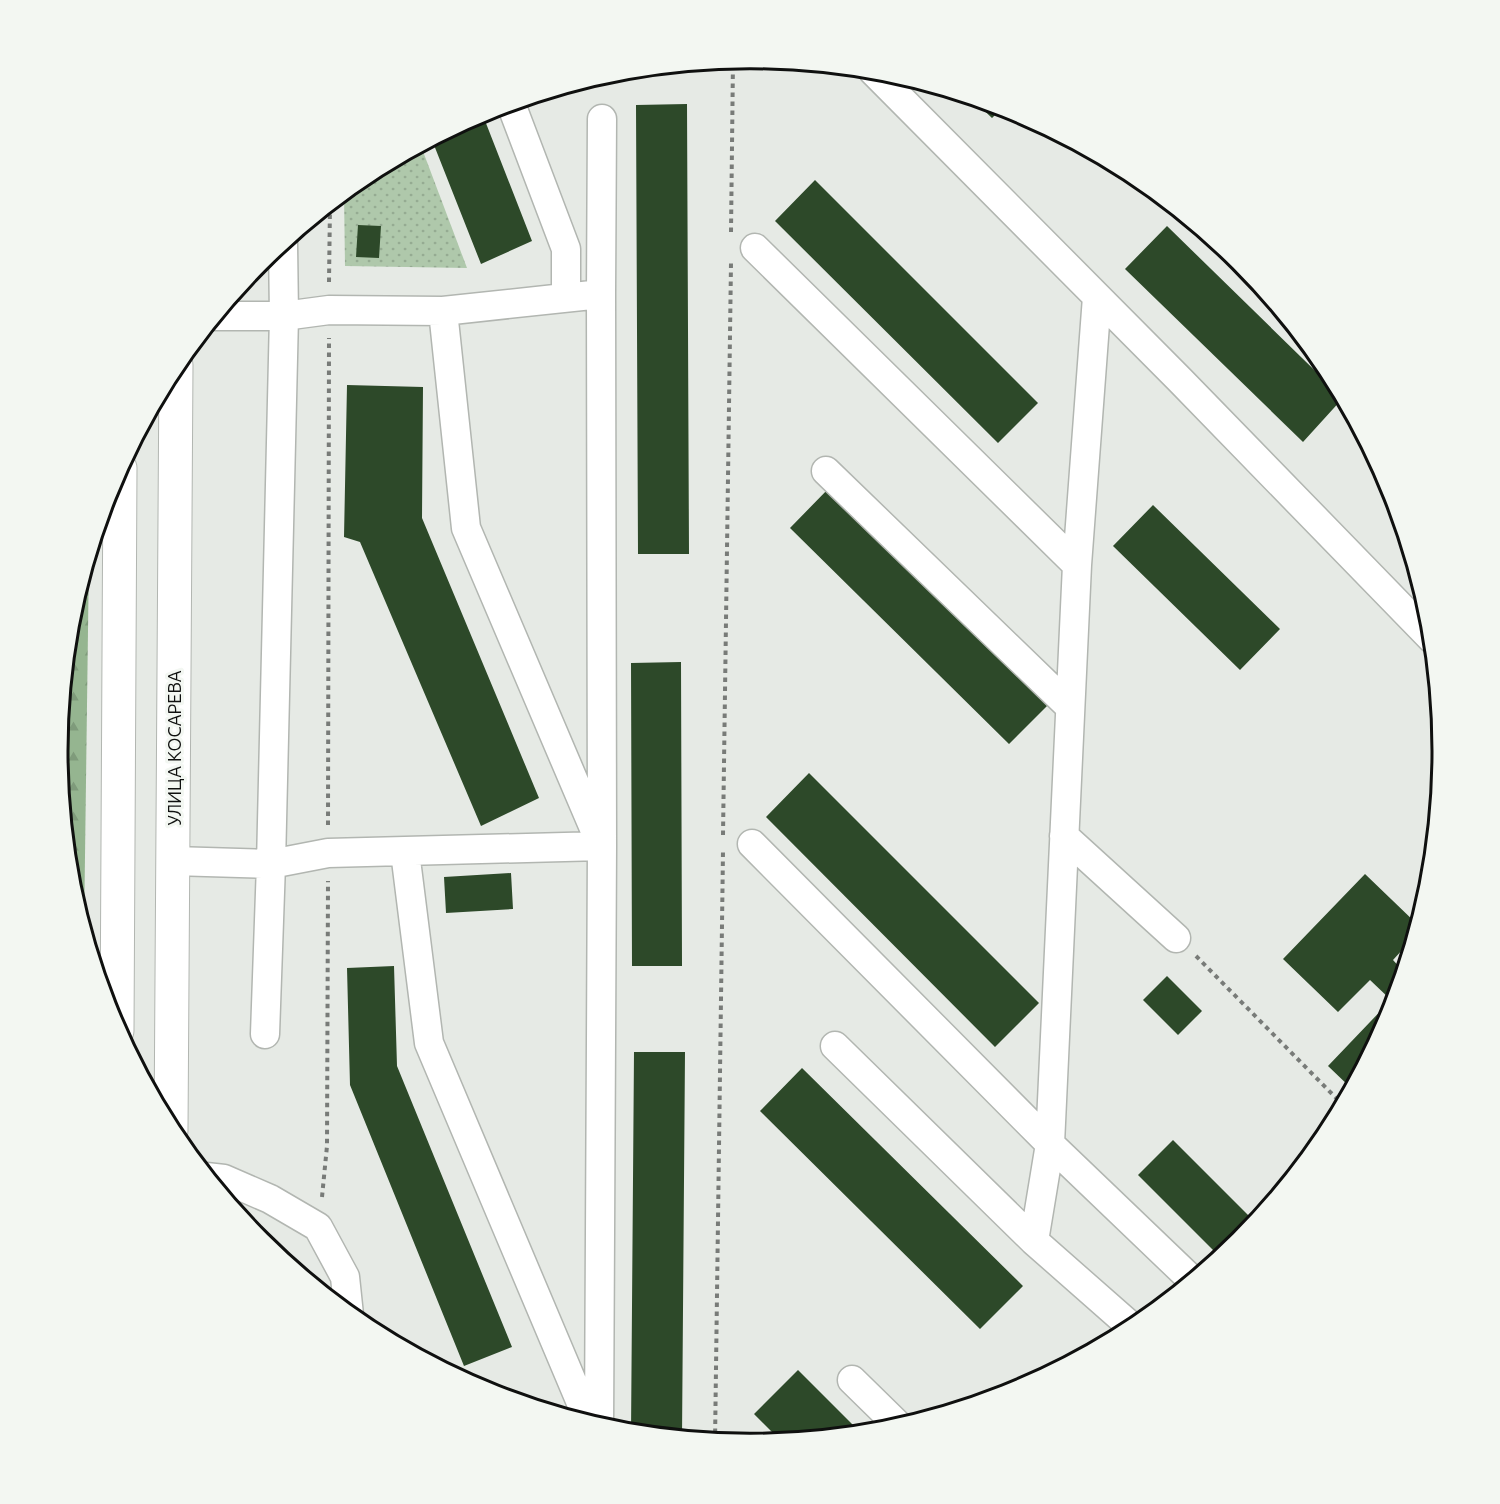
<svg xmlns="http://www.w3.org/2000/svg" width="1500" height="1504" font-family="Ubuntu,sans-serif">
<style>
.grass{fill:url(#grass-dots)}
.forest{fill:url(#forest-firs)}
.building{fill:#2d4929}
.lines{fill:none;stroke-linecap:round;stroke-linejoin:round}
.minor-casing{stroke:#b2b6b1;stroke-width:31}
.major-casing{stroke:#b2b6b1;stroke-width:35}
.path{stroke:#787b78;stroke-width:4;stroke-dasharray:4.5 4.5;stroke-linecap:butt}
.minor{stroke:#fff;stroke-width:28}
.major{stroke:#fff;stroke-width:33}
.labels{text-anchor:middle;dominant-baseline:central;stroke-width:6;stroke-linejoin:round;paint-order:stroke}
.street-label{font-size:18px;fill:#0f100f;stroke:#f3f7f2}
.rim{fill:none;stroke:#0f100f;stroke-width:3}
</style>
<defs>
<pattern id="grass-dots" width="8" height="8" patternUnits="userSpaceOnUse" patternTransform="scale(1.5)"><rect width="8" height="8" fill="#afc8ab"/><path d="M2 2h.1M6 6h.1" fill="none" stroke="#95ab92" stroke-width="1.8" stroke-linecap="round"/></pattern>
<pattern id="forest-firs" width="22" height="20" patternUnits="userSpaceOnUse" patternTransform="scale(1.5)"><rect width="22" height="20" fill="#95b590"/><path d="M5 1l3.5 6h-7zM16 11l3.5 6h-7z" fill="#7f9b7b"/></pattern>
</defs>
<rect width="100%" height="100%" fill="#e6eae5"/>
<path class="grass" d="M 421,146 L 467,268 L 345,266 L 344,193 L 365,176 Z"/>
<path class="forest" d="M 89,555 L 84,932 L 70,887 L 57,752 L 70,616 Z"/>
<path class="building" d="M 972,99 L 983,102 L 1002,108 L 992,118 Z
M 687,104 L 689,554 L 638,554 L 636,105 Z
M 482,113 L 532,241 L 481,264 L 432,140 Z
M 815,180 L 1038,403 L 998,443 L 775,221 Z
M 358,225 L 381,226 L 379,258 L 356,257 Z
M 1167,226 L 1343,398 L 1303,442 L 1125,269 Z
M 347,385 L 423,387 L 422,518 L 539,798 L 481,826 L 360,542 L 344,537 Z
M 830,487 L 1050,703 L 1009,744 L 790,528 Z
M 1153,505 L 1280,629 L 1240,670 L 1113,546 Z
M 681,662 L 682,966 L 632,966 L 631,663 Z
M 809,773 L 1039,1003 L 995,1047 L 766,817 Z
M 511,873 L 513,909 L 446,913 L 444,877 Z
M 1365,874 L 1418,925 L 1414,937 L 1393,960 L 1404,972 L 1390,1018 L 1352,1089 L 1328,1066 L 1391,1000 L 1370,980 L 1338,1012 L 1283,959 Z
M 394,966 L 397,1066 L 512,1347 L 464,1366 L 350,1085 L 347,968 Z
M 1167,976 L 1202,1011 L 1178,1035 L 1143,1000 Z
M 634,1052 L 685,1052 L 682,1438 L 631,1433 Z
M 802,1068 L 1023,1286 L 980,1329 L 760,1111 Z
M 1173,1140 L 1256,1223 L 1240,1242 L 1221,1258 L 1138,1175 Z
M 798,1370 L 862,1434 L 782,1442 L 754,1414 Z"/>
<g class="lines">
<defs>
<path id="minor" d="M 873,71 L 1180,380 L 1432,639
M 511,104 L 566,249 L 566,297
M 755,248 L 1077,565
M 443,311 L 466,528 L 596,833
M 215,316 L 284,316 L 329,310 L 443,311 L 601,294
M 826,471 L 1070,707
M 1064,836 L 1176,938
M 752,844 L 1050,1144 L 1193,1281
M 602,846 L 601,294 L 602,119
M 405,852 L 429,1043 L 590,1424
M 173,861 L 271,864 L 328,853 L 602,846 L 599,1427
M 265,1034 L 271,864 L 284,316 L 283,243
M 835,1046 L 1034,1241 L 1050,1144 L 1077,565 L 1097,297
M 206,1177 L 224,1179 L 270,1199 L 318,1227 L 345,1277 L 349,1315
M 1034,1241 L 1134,1329
M 852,1380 L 900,1427"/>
<path id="major" d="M 117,1031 L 120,468
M 171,1131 L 176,365"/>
</defs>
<use href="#minor" class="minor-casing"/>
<use href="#major" class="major-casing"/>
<path class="path" d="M 731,232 L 733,61
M 329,282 L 330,205
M 328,825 L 329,338
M 723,835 L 731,263
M 1196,956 L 1343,1105
M 322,1197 L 327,1146 L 328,881
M 715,1442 L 723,851"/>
<use href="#minor" class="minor"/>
<use href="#major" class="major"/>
</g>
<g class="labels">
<g class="street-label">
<text transform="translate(174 748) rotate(-90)">УЛИЦА КОСАРЕВА</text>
</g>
</g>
<path d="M0 0H1500V1504H0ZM68 751a682 682 0 1 1 1364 0a682 682 0 1 1-1364 0Z" fill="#f3f7f2" fill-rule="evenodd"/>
<path class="rim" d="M68 751a682 682 0 1 1 1364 0a682 682 0 1 1-1364 0Z"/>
</svg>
